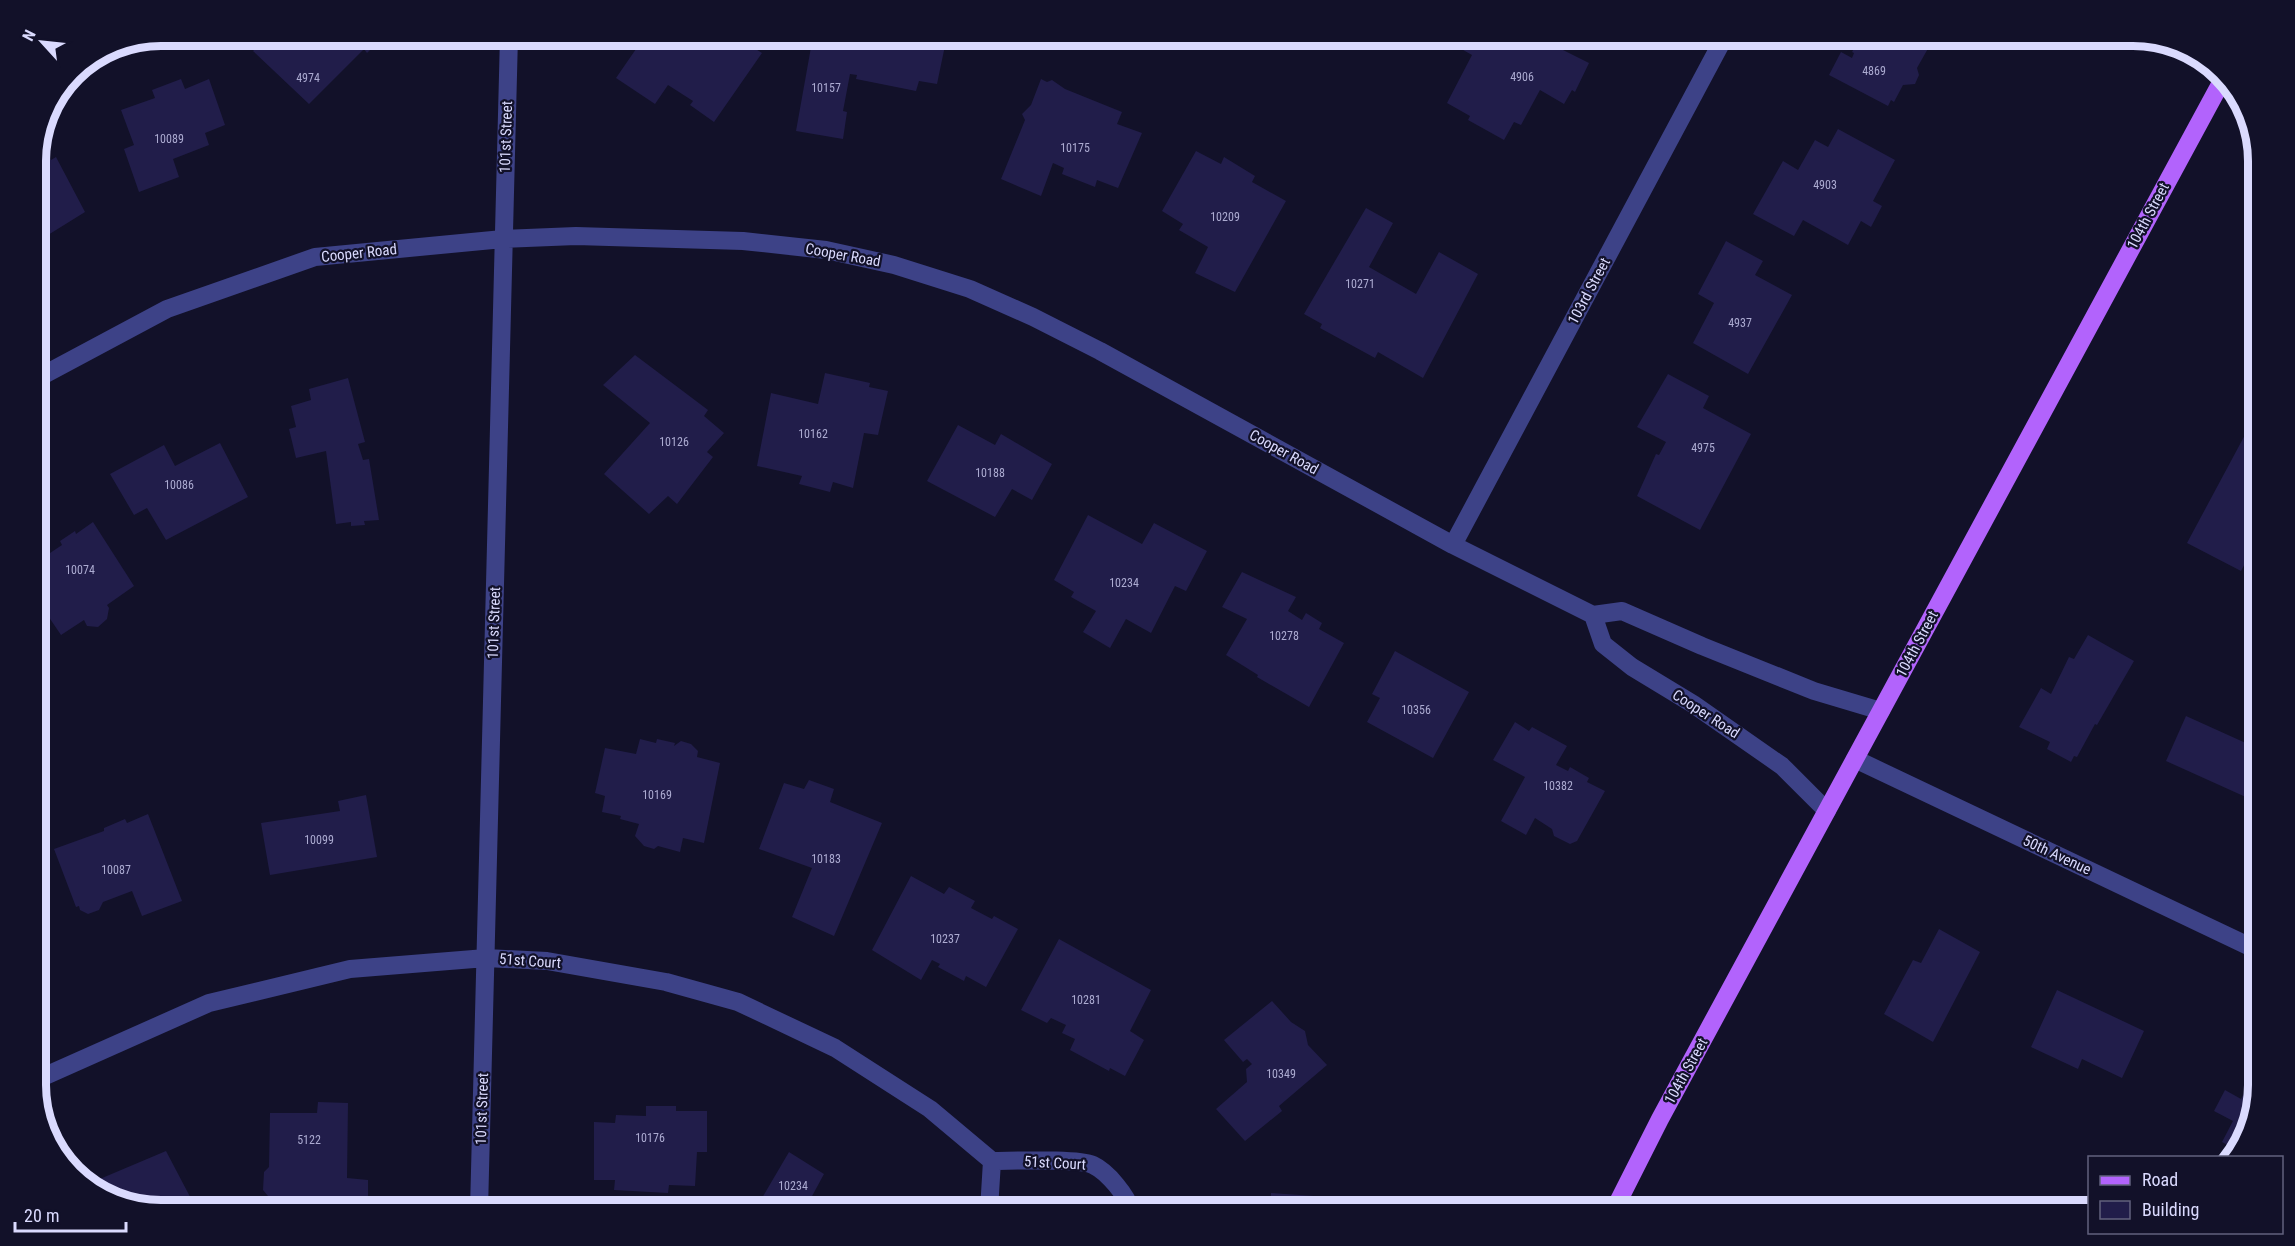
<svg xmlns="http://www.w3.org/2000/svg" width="2295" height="1246" font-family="'Roboto Condensed',sans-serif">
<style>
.building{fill:#211d4a}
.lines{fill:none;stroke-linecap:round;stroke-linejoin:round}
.minor{stroke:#3d4287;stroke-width:18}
.major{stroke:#b263fc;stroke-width:18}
.labels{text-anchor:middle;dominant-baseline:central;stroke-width:4.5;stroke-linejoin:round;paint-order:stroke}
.number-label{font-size:12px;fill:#acabd1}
.street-label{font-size:15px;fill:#dadafe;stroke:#121129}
.rim{fill:none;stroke:#dadafe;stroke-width:8}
</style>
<rect width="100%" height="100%" fill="#121129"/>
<path class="building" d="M 258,36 L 384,36 L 367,53 L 364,49 L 309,104 L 253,51 L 261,43 Z
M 645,36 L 735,36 L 762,53 L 714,122 L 690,105 L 693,101 L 668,85 L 655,104 L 616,78 Z
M 813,36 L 947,36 L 937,84 L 919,81 L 916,91 L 856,79 L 857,75 L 850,74 L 843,111 L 847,112 L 843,139 L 796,131 Z
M 1453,36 L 1501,36 L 1516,44 L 1520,36 L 1535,36 L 1589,63 L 1575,92 L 1572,90 L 1564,104 L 1540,90 L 1521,125 L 1514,122 L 1504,140 L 1468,120 L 1470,116 L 1447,103 L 1472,55 L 1449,42 Z
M 1861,36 L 1935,36 L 1917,68 L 1919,75 L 1915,84 L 1903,85 L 1894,102 L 1891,100 L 1888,106 L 1829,75 L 1841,52 L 1852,58 L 1854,53 L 1852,52 Z
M 181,79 L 185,89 L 209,79 L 225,125 L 205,133 L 209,145 L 173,159 L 179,177 L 139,192 L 124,149 L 134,145 L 121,110 L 155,98 L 152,90 Z
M 1041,79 L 1047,82 L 1052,80 L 1065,89 L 1122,112 L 1117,124 L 1142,133 L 1118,188 L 1097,180 L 1095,187 L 1062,174 L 1064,168 L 1053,163 L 1041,196 L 1001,179 L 1025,120 L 1022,114 L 1031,105 Z
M 1838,129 L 1895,160 L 1873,201 L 1882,206 L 1871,227 L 1861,221 L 1848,245 L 1803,220 L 1794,236 L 1753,214 L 1783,161 L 1798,170 L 1815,140 L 1828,147 Z
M 40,141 L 51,160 L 56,157 L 85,212 L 48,235 L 36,213 L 36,154 Z
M 1196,151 L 1221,164 L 1224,157 L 1255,176 L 1252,182 L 1286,201 L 1235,292 L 1195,273 L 1208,247 L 1179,230 L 1183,224 L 1162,211 Z
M 1366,208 L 1393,223 L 1369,267 L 1416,294 L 1439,252 L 1478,274 L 1423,378 L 1378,352 L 1375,358 L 1320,328 L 1322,324 L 1304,314 Z
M 1726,241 L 1763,261 L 1755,275 L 1792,295 L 1748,374 L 1693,343 L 1714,303 L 1698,294 Z
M 635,355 L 708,410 L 704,416 L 724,433 L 707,452 L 713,457 L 677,504 L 668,496 L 649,514 L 604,474 L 650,423 L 603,385 Z
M 825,373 L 870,383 L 869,387 L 888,391 L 878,435 L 864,433 L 853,488 L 833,482 L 830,492 L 799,484 L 802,476 L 757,466 L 771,393 L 818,404 Z
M 1668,374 L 1709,396 L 1703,408 L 1751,434 L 1700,530 L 1637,496 L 1656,454 L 1659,455 L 1666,442 L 1637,427 Z
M 348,378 L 365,442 L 358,444 L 363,460 L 369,459 L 379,520 L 364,521 L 365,525 L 351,526 L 351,522 L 336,524 L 326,451 L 296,458 L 289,429 L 296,427 L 291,406 L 311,400 L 309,389 Z
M 958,425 L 995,445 L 1001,434 L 1052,464 L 1032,500 L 1012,489 L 995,517 L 927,481 Z
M 2246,433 L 2259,440 L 2259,537 L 2241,571 L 2187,543 Z
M 220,443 L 248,497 L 166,540 L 147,508 L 134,515 L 110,474 L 164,445 L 175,466 Z
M 1088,515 L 1142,544 L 1154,523 L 1207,551 L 1186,591 L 1175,586 L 1151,633 L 1126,619 L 1110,648 L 1083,632 L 1096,611 L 1071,597 L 1074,592 L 1054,580 Z
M 93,522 L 134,586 L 107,605 L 109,608 L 107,619 L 98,627 L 87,626 L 84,620 L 61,635 L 40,604 L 36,607 L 36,534 L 50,553 L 62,545 L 60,541 L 75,531 L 76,534 Z
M 1242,572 L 1296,597 L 1288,611 L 1302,620 L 1306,613 L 1322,623 L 1319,629 L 1344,643 L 1309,707 L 1257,677 L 1258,675 L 1226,655 L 1247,619 L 1222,607 Z
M 2088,635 L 2134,661 L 2097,725 L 2095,724 L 2077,757 L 2074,756 L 2071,762 L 2047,749 L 2050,742 L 2019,727 L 2041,688 L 2051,694 L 2069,657 L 2074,659 Z
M 1395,651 L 1469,692 L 1433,758 L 1367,722 L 1380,698 L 1372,694 Z
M 2186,716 L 2259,749 L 2259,803 L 2166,761 Z
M 1515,722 L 1529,731 L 1532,727 L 1567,746 L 1556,765 L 1568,771 L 1570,767 L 1589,778 L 1587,782 L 1605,791 L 1577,841 L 1570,844 L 1554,836 L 1552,829 L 1535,818 L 1526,835 L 1501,821 L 1525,777 L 1493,760 Z
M 640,739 L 656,743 L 657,739 L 675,743 L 674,746 L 681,741 L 691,744 L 698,751 L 697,757 L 720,763 L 704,843 L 683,838 L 680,852 L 658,846 L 654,849 L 644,846 L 635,836 L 639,824 L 620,819 L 621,816 L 602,812 L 605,796 L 595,793 L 605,748 L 636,754 Z
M 809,780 L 834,789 L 830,802 L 882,823 L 834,936 L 792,917 L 812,868 L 759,849 L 784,783 L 804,789 Z
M 366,795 L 377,857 L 270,875 L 261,823 L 340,811 L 338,801 Z
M 148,814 L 182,901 L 142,916 L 132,891 L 103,902 L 99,910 L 88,914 L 80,910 L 79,906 L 76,907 L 54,849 L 104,831 L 104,828 L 125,819 L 127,823 Z
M 911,876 L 944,894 L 949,887 L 975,901 L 971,908 L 992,919 L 994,916 L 1018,929 L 986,987 L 966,976 L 964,981 L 938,967 L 940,964 L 932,960 L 921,980 L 872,950 Z
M 1939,929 L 1980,952 L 1933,1042 L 1884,1014 L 1913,960 L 1921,963 Z
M 1059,939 L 1151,990 L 1130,1031 L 1144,1040 L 1125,1076 L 1110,1068 L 1109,1071 L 1070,1050 L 1075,1039 L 1062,1033 L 1066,1025 L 1051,1018 L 1047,1023 L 1021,1010 Z
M 2057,990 L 2144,1031 L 2122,1078 L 2082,1059 L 2078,1069 L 2031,1047 Z
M 1272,1001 L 1291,1022 L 1305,1031 L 1308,1045 L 1327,1065 L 1279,1106 L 1282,1111 L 1245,1141 L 1216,1109 L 1247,1082 L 1246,1069 L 1252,1064 L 1247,1059 L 1243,1062 L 1224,1040 Z
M 2251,1080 L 2259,1084 L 2246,1140 L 2237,1150 L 2222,1142 L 2233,1121 L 2214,1111 L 2225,1090 L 2241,1099 Z
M 318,1102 L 348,1103 L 347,1178 L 368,1180 L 368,1210 L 267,1210 L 268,1196 L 263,1190 L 264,1172 L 269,1167 L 270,1113 L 317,1113 Z
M 646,1106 L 676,1106 L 676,1111 L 707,1111 L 707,1152 L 697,1152 L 695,1186 L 669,1185 L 668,1193 L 614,1190 L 615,1180 L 594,1180 L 594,1122 L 615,1123 L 616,1115 L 646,1116 Z
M 166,1151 L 197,1210 L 162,1210 L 106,1197 L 84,1177 L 95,1181 Z
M 789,1152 L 824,1174 L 811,1198 L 832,1210 L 755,1210 Z
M 1271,1193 L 1314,1196 L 1312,1210 L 1270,1210 Z"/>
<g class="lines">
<path class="minor" d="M 36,379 L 167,309 L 315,257 L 503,239 L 576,236 L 743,241 L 826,250 L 894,265 L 970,289 L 1033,317 L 1100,351 L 1453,545 L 1593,615 L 1622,611 L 1702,646 L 1814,691 L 1881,711
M 1453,545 L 1725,36
M 1593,615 L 1603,644 L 1632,667 L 1693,704 L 1782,766 L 1827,811
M 1855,759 L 2259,951
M 36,1080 L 209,1003 L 350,969 L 486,958 L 547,961 L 666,982 L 738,1002 L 835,1048 L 930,1109 L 992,1161
M 479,1210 L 509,36
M 989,1210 L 992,1161 C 1012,1161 1078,1158 1093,1165 C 1108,1172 1127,1196 1131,1210"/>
<path class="major" d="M 1614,1210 L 1660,1119 L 2223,79"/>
</g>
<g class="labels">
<g class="number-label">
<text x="1874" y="71">4869</text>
<text x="1522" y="77">4906</text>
<text x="308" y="78">4974</text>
<text x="826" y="88">10157</text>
<text x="169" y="139">10089</text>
<text x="1075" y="148">10175</text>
<text x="1825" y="185">4903</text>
<text x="1225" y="217">10209</text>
<text x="1360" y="284">10271</text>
<text x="1740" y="323">4937</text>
<text x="813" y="434">10162</text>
<text x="674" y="442">10126</text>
<text x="1703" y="448">4975</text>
<text x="990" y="473">10188</text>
<text x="179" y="485">10086</text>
<text x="80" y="570">10074</text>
<text x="1124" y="583">10234</text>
<text x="1284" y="636">10278</text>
<text x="1416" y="710">10356</text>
<text x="1558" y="786">10382</text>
<text x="657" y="795">10169</text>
<text x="319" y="840">10099</text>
<text x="826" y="859">10183</text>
<text x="116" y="870">10087</text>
<text x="945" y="939">10237</text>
<text x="1086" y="1000">10281</text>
<text x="1281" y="1074">10349</text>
<text x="650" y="1138">10176</text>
<text x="309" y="1140">5122</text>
<text x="793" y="1186">10234</text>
</g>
<g class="street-label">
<text transform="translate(506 137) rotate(-88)">101st Street</text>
<text transform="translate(2148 216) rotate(-62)">104th Street</text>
<text transform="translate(359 253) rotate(-6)">Cooper Road</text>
<text transform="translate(843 255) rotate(10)">Cooper Road</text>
<text transform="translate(1589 291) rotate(-62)">103rd Street</text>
<text transform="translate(1284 452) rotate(29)">Cooper Road</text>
<text transform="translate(494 623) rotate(-88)">101st Street</text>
<text transform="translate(1917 644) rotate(-62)">104th Street</text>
<text transform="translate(1706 714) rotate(33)">Cooper Road</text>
<text transform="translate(2057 855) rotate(25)">50th Avenue</text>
<text transform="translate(530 961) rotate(4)">51st Court</text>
<text transform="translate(1686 1071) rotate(-61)">104th Street</text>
<text transform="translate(482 1109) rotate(-88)">101st Street</text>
<text transform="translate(1055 1163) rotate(3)">51st Court</text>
</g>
</g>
<path d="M0 0H2295V1246H0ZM161 46H2133A115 115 0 0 1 2248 161V1085A115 115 0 0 1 2133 1200H161A115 115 0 0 1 46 1085V161A115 115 0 0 1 161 46Z" fill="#121129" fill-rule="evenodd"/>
<path class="rim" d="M161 46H2133A115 115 0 0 1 2248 161V1085A115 115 0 0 1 2133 1200H161A115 115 0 0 1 46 1085V161A115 115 0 0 1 161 46Z"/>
<rect x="2088" y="1156" width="195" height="78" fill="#121129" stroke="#62617e" stroke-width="1.5"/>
<rect x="2100" y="1176" width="30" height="9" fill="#b263fc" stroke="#62617e" stroke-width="1.5"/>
<text x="2142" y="1186" font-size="18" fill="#dadafe">Road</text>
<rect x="2100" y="1201" width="30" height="18" fill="#211d4a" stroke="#62617e" stroke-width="1.5"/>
<text x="2142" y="1216" font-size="18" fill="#dadafe">Building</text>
<g transform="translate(42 42) rotate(297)" stroke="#121129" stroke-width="4.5" paint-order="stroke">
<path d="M0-4.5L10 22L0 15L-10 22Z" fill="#dadafe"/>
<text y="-9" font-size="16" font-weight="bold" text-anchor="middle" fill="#dadafe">N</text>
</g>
<path d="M15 1222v9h111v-9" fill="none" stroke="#dadafe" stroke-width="3"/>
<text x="24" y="1222" font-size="18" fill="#dadafe" stroke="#121129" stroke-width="4.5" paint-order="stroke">20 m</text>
</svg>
